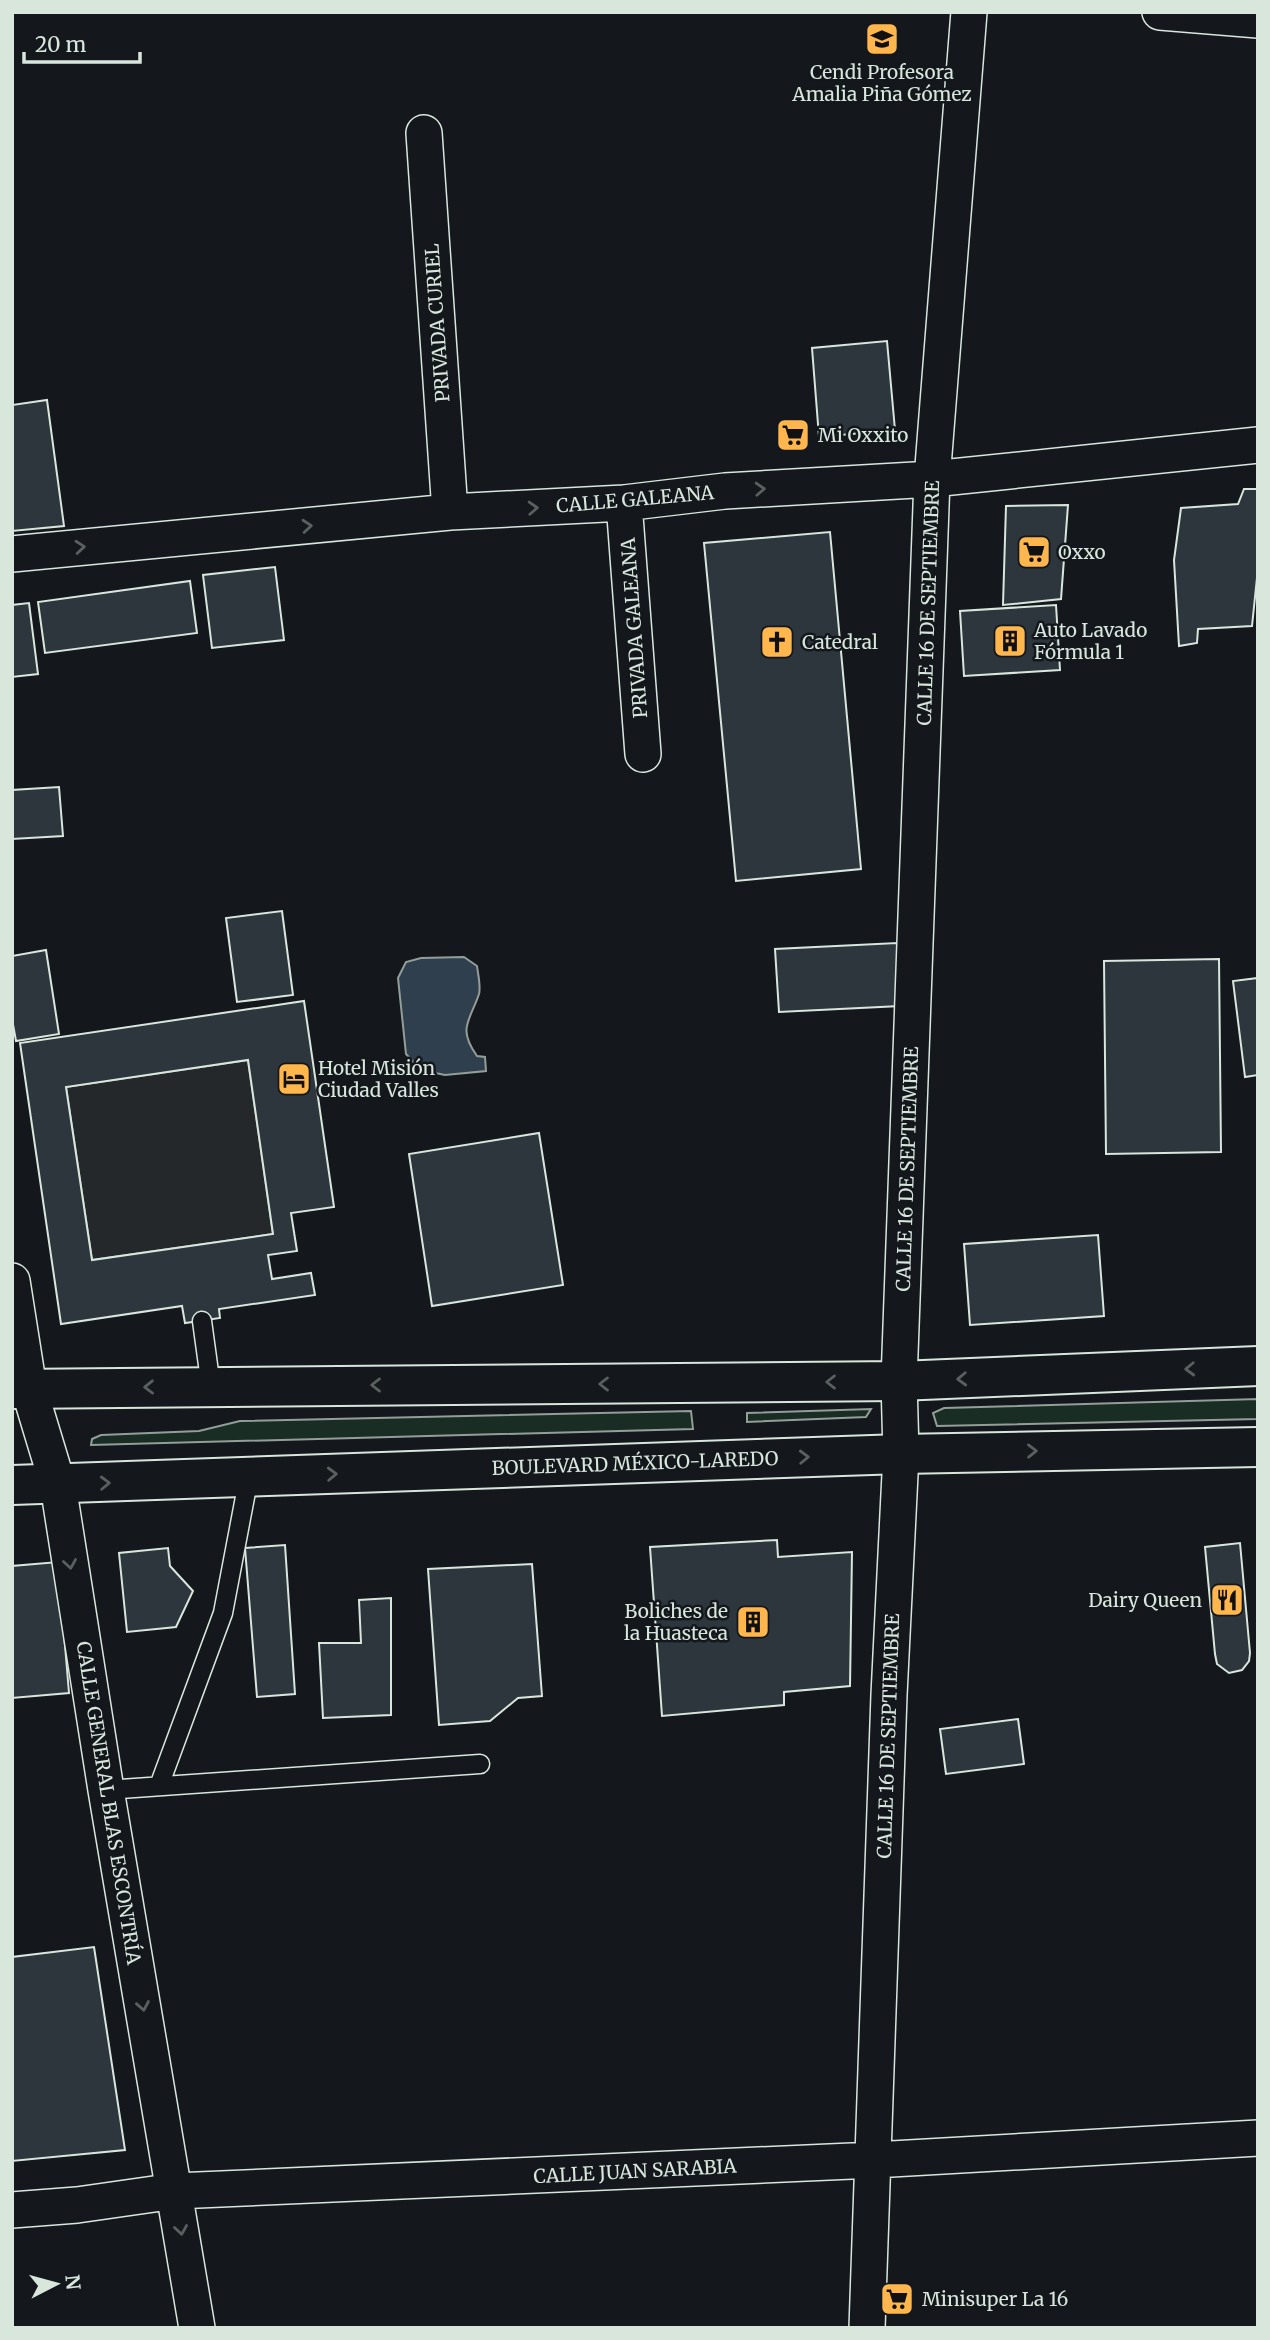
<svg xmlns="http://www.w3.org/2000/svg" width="1270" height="2340" font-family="Merriweather,serif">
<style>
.green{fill:#1a2d24;stroke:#939e99;stroke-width:2}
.parking{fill:#24282b;stroke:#939e99;stroke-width:2}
.water{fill:#2f3f4d;stroke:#939e99;stroke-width:2}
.building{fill:#2c363c;stroke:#d8e6dc;stroke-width:2;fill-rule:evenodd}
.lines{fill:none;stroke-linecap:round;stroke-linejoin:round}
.service-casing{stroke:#d8e6dc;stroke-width:21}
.minor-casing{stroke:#d8e6dc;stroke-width:38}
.primary-casing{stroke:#d8e6dc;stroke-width:42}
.service{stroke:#14181c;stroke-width:18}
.minor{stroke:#14181c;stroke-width:35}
.primary{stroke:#14181c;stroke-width:38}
.oneway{stroke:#59605f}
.labels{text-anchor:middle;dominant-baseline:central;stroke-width:5;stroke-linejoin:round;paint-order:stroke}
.poi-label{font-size:19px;fill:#d8e6dc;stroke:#14181c;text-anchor:start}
.street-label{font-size:19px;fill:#d8e6dc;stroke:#14181c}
</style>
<rect width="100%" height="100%" fill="#14181c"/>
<path class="green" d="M 1258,1399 L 1258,1419 L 937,1426 L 933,1413 L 944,1408 Z
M 871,1409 L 866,1417 L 747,1422 L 747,1413 Z
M 691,1411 L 693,1429 L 91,1445 L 92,1439 L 101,1435 L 199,1431 L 240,1421 Z"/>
<path class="parking" d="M 248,1060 L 273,1234 L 92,1260 L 66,1087 Z"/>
<path class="water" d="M 464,957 L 477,966 C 478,974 481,986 479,994 C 470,1021 457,1028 477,1056 L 485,1057 L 486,1071 L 445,1075 L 421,1070 L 406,1054 L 398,978 L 406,962 L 421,958 Z"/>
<path class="building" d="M 887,341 L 895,430 L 819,437 L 812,348 Z
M 47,400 L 64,526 L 12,531 L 12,405 Z
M 1244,489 L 1258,489 L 1258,568 L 1252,626 L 1198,629 L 1197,643 L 1179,646 L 1174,560 L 1181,508 L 1238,504 Z
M 1068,505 L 1061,599 L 1003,605 L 1006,506 Z
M 830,532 L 861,869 L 736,881 L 704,543 Z
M 275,567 L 284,640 L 212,648 L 203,575 Z
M 190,581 L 197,633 L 45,653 L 38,602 Z
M 29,603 L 38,674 L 12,677 L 12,605 Z
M 1056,605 L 1060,670 L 964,676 L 960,611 Z
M 59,787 L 63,836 L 12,839 L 12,790 Z
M 282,911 L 293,995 L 237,1002 L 226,918 Z
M 897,943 L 900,1006 L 779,1012 L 775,949 Z
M 46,950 L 59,1034 L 16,1041 L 12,1019 L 12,956 Z
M 1219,959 L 1221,1152 L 1106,1154 L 1104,961 Z
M 1258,978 L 1258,1075 L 1245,1077 L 1233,981 Z
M 304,1001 L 334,1207 L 291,1213 L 297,1251 L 268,1255 L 272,1279 L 311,1273 L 315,1295 L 219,1309 L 220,1318 L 185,1323 L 182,1306 L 61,1324 L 20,1043 ZM 248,1060 L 273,1234 L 92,1260 L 66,1087 Z
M 539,1133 L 563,1285 L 432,1306 L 409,1154 Z
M 1098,1235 L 1104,1316 L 970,1325 L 964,1244 Z
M 777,1540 L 778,1557 L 852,1552 L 850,1686 L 784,1692 L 784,1705 L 662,1716 L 650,1547 Z
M 1240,1543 L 1250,1653 L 1249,1661 L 1242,1670 L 1229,1673 L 1217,1664 L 1215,1654 L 1205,1547 Z
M 285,1545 L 295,1694 L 257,1697 L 245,1548 Z
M 168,1548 L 170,1566 L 193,1591 L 176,1627 L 127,1632 L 119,1553 Z
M 58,1562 L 69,1693 L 12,1698 L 12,1566 Z
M 532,1564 L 542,1696 L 518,1698 L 490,1721 L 439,1725 L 428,1569 Z
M 391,1598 L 391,1715 L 323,1718 L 319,1643 L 361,1643 L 359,1600 Z
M 1018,1719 L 1024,1764 L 946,1774 L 940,1729 Z
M 94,1947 L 125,2150 L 12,2161 L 12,1957 Z"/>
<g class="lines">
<defs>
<path id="service" d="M 202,1321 L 211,1387
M 159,1786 L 223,1613 L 249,1476
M 106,1790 L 480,1764"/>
<path id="minor" d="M 1160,12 L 1258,20
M 424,133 L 450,512
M 624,503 L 643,754
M 12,554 L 450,512 L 624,503 L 725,491 L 932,479 L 1258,445
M 12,1281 L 29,1389 L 58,1485 L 106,1790 L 197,2328
M 12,2210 L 77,2205 L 175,2191 L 874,2160 L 1258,2138
M 867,2328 L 889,1695 L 901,1454 L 899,1381 L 932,479 L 969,12"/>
<path id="primary" d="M 12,1389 L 899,1381 L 1258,1366
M 12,1485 L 901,1454 L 1258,1447"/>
</defs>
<use href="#service" class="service-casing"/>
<use href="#minor" class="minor-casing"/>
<use href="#primary" class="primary-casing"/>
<use href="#service" class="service"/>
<use href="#minor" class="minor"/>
<use href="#primary" class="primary"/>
</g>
<defs><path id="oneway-chevron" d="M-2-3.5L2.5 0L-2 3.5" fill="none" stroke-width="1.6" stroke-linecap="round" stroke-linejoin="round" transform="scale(1.75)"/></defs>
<g class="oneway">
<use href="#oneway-chevron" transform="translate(760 489) rotate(-3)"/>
<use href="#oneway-chevron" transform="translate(533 508) rotate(-3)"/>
<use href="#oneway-chevron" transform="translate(307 526) rotate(-5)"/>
<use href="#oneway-chevron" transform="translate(80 547) rotate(-5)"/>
<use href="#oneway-chevron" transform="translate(1190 1369) rotate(178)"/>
<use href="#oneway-chevron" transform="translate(962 1379) rotate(178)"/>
<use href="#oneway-chevron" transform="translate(831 1382) rotate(180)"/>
<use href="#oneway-chevron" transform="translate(604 1384) rotate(180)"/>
<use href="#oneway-chevron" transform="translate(376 1385) rotate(180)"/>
<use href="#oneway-chevron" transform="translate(149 1387) rotate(179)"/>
<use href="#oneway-chevron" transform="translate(1032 1451) rotate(-1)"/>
<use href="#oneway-chevron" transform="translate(804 1457) rotate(-2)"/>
<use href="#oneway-chevron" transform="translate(332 1474) rotate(-2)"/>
<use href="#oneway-chevron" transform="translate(105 1483) rotate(-2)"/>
<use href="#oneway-chevron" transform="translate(70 1564) rotate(81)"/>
<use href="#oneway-chevron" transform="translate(143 2006) rotate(80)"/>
<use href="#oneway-chevron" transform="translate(181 2230) rotate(81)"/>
</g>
<defs>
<symbol id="school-square" viewBox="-11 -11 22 22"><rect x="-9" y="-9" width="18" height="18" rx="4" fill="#ffb74d" stroke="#14181c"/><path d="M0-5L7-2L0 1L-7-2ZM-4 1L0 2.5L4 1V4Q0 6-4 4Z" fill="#111"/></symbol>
<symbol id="supermarket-square" viewBox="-11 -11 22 22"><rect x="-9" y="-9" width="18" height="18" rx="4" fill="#ffb74d" stroke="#14181c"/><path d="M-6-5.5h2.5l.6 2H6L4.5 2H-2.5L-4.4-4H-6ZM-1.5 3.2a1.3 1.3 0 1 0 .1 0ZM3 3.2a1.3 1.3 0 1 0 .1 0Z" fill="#111"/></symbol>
<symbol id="building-square" viewBox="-11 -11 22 22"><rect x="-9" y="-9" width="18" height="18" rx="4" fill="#ffb74d" stroke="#14181c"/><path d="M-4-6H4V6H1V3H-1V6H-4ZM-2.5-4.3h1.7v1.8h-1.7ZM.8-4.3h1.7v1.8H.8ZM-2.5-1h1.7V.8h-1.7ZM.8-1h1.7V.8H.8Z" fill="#111"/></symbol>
<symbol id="church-square" viewBox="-11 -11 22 22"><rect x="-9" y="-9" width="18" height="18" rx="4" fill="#ffb74d" stroke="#14181c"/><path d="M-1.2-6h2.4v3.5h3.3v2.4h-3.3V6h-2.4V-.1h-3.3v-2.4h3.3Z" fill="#111"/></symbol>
<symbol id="hotel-square" viewBox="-11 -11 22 22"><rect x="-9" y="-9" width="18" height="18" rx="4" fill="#ffb74d" stroke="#14181c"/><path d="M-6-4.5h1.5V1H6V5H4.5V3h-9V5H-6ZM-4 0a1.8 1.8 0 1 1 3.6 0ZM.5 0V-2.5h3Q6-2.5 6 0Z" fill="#111"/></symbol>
<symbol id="restaurant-square" viewBox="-11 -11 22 22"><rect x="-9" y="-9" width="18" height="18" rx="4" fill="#ffb74d" stroke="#14181c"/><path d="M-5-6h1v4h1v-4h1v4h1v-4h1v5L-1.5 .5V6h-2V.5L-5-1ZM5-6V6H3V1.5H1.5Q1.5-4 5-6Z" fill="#111"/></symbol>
</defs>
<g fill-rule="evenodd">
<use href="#school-square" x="863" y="20" width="38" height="38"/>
<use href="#supermarket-square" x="774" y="416" width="38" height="38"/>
<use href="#supermarket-square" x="1015" y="533" width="38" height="38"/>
<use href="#building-square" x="991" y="622" width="38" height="38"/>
<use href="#church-square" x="758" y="623" width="38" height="38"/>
<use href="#hotel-square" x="275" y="1060" width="38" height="38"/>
<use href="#restaurant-square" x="1208" y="1581" width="38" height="38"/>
<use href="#building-square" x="734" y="1603" width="38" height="38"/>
<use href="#supermarket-square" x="878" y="2280" width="38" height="38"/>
</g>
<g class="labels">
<g class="poi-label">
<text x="882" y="72" text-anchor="middle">Cendi Profesora<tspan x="882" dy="22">Amalia Piña Gómez</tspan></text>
<text x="818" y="435">Mi Oxxito</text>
<text x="1058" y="552">Oxxo</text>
<text x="1034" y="630">Auto Lavado<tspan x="1034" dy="22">Fórmula 1</tspan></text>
<text x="802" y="642">Catedral</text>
<text x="318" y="1068">Hotel Misión<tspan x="318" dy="22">Ciudad Valles</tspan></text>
<text x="1202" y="1600" text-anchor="end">Dairy Queen</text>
<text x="728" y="1611" text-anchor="end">Boliches de<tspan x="728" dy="22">la Huasteca</tspan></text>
<text x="922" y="2299">Minisuper La 16</text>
</g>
<g class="street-label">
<text transform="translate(437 323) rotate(-94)">PRIVADA CURIEL</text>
<text transform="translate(635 499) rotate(-5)">CALLE GALEANA</text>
<text transform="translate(928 603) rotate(-88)">CALLE 16 DE SEPTIEMBRE</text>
<text transform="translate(634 628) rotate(-94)">PRIVADA GALEANA</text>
<text transform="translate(907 1169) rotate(-88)">CALLE 16 DE SEPTIEMBRE</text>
<text transform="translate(635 1463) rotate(-2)">BOULEVARD MÉXICO-LAREDO</text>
<text transform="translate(888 1736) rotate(-88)">CALLE 16 DE SEPTIEMBRE</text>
<text transform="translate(109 1803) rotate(81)">CALLE GENERAL BLAS ESCONTRÍA</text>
<text transform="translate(635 2171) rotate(-3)">CALLE JUAN SARABIA</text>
</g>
</g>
<rect width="1270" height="2340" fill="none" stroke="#d8e6dc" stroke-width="28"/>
<g transform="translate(56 2284) rotate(84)" stroke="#14181c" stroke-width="5" paint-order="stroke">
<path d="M0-5L12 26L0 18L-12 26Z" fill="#d8e6dc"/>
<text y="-10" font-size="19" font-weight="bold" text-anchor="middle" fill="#d8e6dc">N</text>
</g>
<path d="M24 52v10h116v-10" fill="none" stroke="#d8e6dc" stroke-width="3.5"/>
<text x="35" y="52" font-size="21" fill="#d8e6dc" stroke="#14181c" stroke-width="5" paint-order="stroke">20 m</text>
</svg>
